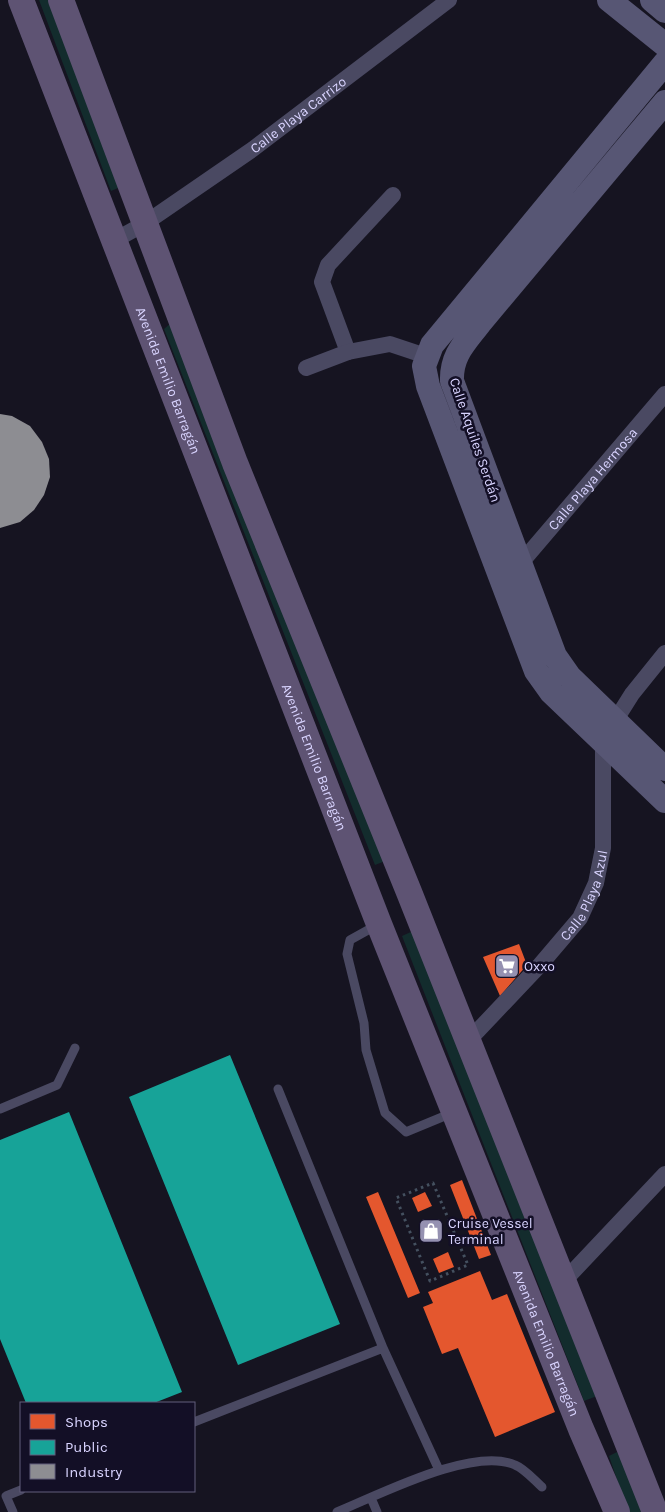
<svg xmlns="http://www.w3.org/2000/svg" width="665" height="1512" font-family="Karla,sans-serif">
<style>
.green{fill:#132c2d}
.shops{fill:#e4572e}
.public{fill:#17a398}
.industry{fill:#8d8d92}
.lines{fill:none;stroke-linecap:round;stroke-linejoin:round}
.path{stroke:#44505f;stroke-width:3;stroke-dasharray:2.5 4;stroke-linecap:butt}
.lane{stroke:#4a4962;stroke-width:9}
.street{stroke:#4a4962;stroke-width:16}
.secondary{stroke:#575674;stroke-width:24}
.primary{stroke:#5e5373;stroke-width:26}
.labels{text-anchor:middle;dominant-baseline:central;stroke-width:5;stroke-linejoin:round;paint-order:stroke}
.street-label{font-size:14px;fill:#d9d4ff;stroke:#130f26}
.poi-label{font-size:14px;fill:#d9d4ff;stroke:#130f26;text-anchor:start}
</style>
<rect width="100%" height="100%" fill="#161421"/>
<path class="green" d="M 39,0 L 51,0 L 123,186 L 111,191 Z
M 172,322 L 388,860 L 375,865 L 164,329 Z
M 413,931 L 597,1396 L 584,1401 L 402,936 Z
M 617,1452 L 649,1512 L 628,1512 L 609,1456 Z"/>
<path class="shops" d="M 519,944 L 527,965 L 500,996 L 483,957 Z
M 462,1180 L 491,1255 L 479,1259 L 450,1185 Z
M 378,1192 L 420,1293 L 408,1298 L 366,1197 Z
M 425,1192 L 432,1206 L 418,1212 L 412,1198 Z
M420 1232a11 11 0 1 1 22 0a11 11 0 1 1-22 0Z
M 448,1252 L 454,1267 L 439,1273 L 433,1259 Z
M 480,1271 L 492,1300 L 507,1294 L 555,1412 L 495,1437 L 458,1348 L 442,1354 L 423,1307 L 433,1303 L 428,1292 Z"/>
<path class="public" d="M 230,1055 L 340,1324 L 238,1365 L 129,1097 Z
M 69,1112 L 182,1392 L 154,1403 L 26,1403 L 0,1339 L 0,1140 Z"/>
<path class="industry" d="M 0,414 L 12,416 L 30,426 L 42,442 L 49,459 L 50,477 L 44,495 L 34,510 L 20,522 L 0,528 Z"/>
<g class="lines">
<path class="path" d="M 433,1183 L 468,1265 L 430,1281 L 396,1198 Z"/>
<path class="lane" d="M 377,925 L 350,940 L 347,954 L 364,1023 L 366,1050 L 385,1113 L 406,1132 L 452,1113
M 278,1089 L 383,1348
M 0,1109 L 57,1085 L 75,1048
M 194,1422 L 383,1348 L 439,1470
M 371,1498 L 377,1512
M 13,1512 L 6,1496 L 21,1490
M 337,1512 C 379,1495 473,1446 515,1465 C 525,1469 534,1480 542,1487"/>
<g class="street">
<path id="s1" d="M 115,240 L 144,224 L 253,149 L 449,0"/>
<path d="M 348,352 L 322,282 L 328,265 L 393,195"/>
<path d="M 306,368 L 348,352 L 390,344 L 426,356"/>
<path id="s2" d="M 520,564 L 665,394"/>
<path d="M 615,721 L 632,694 L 665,653"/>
<path id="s3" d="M 468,1041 L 540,965 L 580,918 L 596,883 L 603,848 L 603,740"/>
<path d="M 564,1281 L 665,1174"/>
</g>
<path class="secondary" d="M 609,0 L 665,45
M 652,0 L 665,11
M 665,63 L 432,345 L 424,366 L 428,386 L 536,671 L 551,692 L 665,801
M 665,102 L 480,323 C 465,343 451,355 452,381 L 555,656 L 569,676 L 665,769"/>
<g class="primary">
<path id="s4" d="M 21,0 L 379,924 L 581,1429 L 617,1512"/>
<path d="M 61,0 L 235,463 L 409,892 L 655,1512"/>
</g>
</g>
<defs>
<symbol id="supermarket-square" viewBox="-11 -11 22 22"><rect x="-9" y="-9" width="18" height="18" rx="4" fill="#9591b1" stroke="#130f26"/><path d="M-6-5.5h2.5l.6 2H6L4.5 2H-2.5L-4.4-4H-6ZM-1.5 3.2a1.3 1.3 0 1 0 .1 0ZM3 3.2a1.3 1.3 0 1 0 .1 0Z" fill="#fff"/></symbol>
<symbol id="shop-square" viewBox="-11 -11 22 22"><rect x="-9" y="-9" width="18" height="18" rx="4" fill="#9591b1" stroke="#130f26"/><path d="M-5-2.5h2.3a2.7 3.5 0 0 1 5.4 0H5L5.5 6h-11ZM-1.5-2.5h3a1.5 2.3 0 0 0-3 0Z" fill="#fff"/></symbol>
</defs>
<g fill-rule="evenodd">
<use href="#supermarket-square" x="493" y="952" width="28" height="28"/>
<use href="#shop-square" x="417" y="1217" width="28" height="28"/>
</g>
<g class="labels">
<g class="street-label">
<text stroke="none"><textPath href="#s1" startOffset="222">Calle Playa Carrizo</textPath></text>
<text stroke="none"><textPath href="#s4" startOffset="408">Avenida Emilio Barragán</textPath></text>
<text transform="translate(475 440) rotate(71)">Calle Aquiles Serdán</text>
<text stroke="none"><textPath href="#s2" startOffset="112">Calle Playa Hermosa</textPath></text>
<text stroke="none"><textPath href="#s4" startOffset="812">Avenida Emilio Barragán</textPath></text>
<text stroke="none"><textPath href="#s3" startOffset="189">Calle Playa Azul</textPath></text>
<text stroke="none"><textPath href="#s4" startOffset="1442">Avenida Emilio Barragán</textPath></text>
</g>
<g class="poi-label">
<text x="524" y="966">Oxxo</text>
<text x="448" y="1223">Cruise Vessel<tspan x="448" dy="16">Terminal</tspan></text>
</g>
</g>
<rect x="20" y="1402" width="175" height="90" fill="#130f26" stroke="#625e7d"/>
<rect x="30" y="1414" width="25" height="15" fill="#e4572e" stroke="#625e7d"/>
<text x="65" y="1427" font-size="15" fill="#d9d4ff">Shops</text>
<rect x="30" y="1440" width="25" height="15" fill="#17a398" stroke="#625e7d"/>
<text x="65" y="1452" font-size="15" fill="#d9d4ff">Public</text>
<rect x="30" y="1464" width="25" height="15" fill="#8d8d92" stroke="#625e7d"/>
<text x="65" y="1477" font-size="15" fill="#d9d4ff">Industry</text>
</svg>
